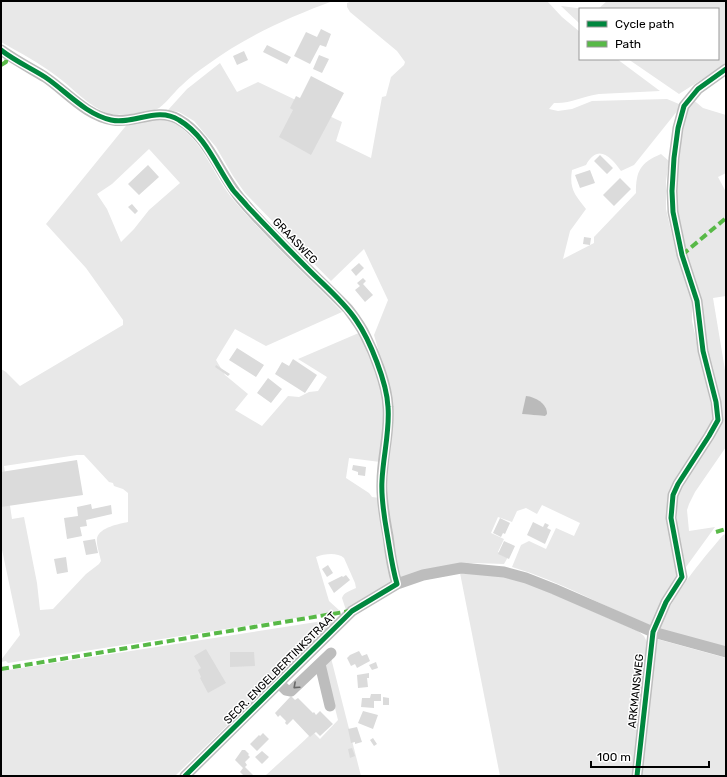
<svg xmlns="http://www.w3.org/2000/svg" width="727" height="777" font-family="Rubik,sans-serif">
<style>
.green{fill:#e8e8e8;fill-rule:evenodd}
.water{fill:#bababa}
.building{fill:#dbdbdb}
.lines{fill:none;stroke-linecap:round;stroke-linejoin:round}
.minor{stroke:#bdbdbd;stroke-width:11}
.quiet{stroke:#58b947;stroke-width:4;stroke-dasharray:8 4;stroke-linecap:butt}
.cycleway-casing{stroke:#fff;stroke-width:8}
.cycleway{stroke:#00873e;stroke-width:5}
.oneway{stroke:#686868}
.labels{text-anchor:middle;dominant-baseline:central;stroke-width:3;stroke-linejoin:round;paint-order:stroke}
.street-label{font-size:11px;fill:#000;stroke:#fff}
</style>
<rect width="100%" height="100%" fill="#fff"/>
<path class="green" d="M 1,1 L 333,1 C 289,17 245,37 207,65 C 198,71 189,78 181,86 C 175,91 163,107 157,109 C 149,113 118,116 109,114 C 89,107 73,88 55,75 C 38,62 20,53 1,42 Z
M 352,1 L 547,1 L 562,17 L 580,32 L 580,59 L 617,59 L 660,91 L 599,94 C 583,96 570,104 554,103 L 549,109 L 558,111 L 572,109 L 592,101 L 667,99 L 679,104 L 678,110 L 634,165 L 621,171 C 611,157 598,143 586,165 L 572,170 C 569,189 575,195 586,209 L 570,231 L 563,259 L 594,243 L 594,237 L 636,193 C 636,171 640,163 661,154 L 669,161 L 666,181 L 666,209 L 675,248 L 692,302 L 692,321 L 714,418 L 672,487 L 678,575 L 650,625 C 604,607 560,581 512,567 L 521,545 L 529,541 L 546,549 L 556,528 L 574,536 L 580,523 L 542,505 L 537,514 L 526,508 L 517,511 L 512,522 L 498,517 L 491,533 L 504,539 L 498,552 L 508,557 L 504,564 L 473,563 L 440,569 L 399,581 L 387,509 L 390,390 L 374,335 L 388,300 L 364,249 L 331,281 L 245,193 L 233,176 L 216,147 L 194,121 L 179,112 L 168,110 L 187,89 L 220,63 L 237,92 L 258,82 L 342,122 L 336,141 L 371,158 L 382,97 L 386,96 L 391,77 L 404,65 L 405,62 L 397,51 L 350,12 L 347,7 L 347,3 ZM 531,397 L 545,416 L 522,414 Z
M 607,1 L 726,1 L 726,64 L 679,94 L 628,59 L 718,59 L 718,9 L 598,9 Z
M 561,6 L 585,9 L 580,9 L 580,24 Z
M 691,98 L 703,108 L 726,115 L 726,173 L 718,177 L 726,192 L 726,296 L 713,298 L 726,376 L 726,447 L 695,492 L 689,504 L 687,510 L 689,531 L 715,527 L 686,567 L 677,533 L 676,493 L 720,419 L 676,213 L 677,151 Z
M 167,119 C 205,138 210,173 236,203 C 269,241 307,276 342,312 L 266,346 L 235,329 L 216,360 L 225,375 L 248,394 L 235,410 L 262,426 L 288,396 L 299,397 L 309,392 L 318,391 L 327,377 L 298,359 L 361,332 L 382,389 L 384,407 L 380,462 L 349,458 L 346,478 L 369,493 L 372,497 L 380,498 L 393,584 L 346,610 L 342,598 C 344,592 350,591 356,588 L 355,583 L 344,558 C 337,552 324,554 316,557 L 329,601 L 340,611 L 8,663 L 6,661 L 1,662 L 1,660 L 20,635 L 1,545 L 1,369 L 6,372 L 20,386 L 123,325 L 123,320 L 86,268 L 46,224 L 129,122 ZM 149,149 L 180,183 L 149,210 L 134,229 L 121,242 L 107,209 L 97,194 L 112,184 ZM 77,455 L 84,455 L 109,482 L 113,483 L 114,486 L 123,489 L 128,493 L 128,522 C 119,524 100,527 97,538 C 96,545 100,555 101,561 L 99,564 L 86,574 L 53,609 L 40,610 L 37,583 L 24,517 L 12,519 L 4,466 Z
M 726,534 L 726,648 L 660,629 C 673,593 699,564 723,535 Z
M 460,573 L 497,574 L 530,584 L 638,631 L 644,636 L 647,642 L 633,776 L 500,776 Z
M 342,618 L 232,721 L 175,776 L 1,776 L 1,672 L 2,671 Z
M 657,639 L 726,658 L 726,776 L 642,776 Z
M 330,654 L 361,776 L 267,776 L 266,775 C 282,760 298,747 313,732 L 320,739 L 338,720 L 324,664 Z"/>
<path class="water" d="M 526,396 C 535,397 547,403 547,414 L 545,416 L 522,414 Z"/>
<path class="building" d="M 321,29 L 331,34 L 326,47 L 320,45 L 310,64 L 294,56 L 306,32 L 317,37 Z
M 267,45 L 291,57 L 287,64 L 263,52 Z
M 244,51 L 248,60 L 237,65 L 233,56 Z
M 319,55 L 329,59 L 322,73 L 313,69 Z
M 311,76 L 344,93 L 311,155 L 279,137 L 293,110 L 290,108 L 296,96 L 300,98 Z
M 600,155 L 613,168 L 607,174 L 594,161 Z
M 148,165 L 159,177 L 139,195 L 128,184 Z
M 590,170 L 595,183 L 580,188 L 575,175 Z
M 620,178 L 631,189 L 614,206 L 603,195 Z
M 132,204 L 138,211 L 135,214 L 128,207 Z
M 584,237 L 591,238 L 590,245 L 583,244 Z
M 359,263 L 364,268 L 356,276 L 351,270 Z
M 363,278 L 366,281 L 363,284 L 373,295 L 365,302 L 355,290 L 360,286 L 357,283 Z
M 237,348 L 264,365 L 256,377 L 229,360 Z
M 293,359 L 317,375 L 305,393 L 275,374 L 282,362 L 289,366 Z
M 216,365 L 230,374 L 228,376 L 215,367 Z
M 268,378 L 282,389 L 271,403 L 257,393 Z
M 77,460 L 83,495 L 1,507 L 1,472 Z
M 353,465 L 366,467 L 365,476 L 358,475 L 358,472 L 352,470 Z
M 91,504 L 92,509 L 111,505 L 112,514 L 86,520 L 87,526 L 80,527 L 82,536 L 67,539 L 64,518 L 78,516 L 77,507 Z
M 500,518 L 510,523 L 505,534 L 503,533 L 501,537 L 493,533 Z
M 533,522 L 543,527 L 545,523 L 549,525 L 547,528 L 551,530 L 545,544 L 527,535 Z
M 95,539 L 98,553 L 86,555 L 83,541 Z
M 504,541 L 515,546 L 509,559 L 498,554 Z
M 66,557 L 68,572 L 57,574 L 54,559 Z
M 328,565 L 333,573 L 327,577 L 322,569 Z
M 346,575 L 350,580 L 334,593 L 328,583 L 342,576 L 343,577 Z
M 206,649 L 226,683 L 208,693 L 200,678 L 201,677 L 198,670 L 201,668 L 194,656 Z
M 359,651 L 362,656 L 367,654 L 370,661 L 357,668 L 355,664 L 351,666 L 347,658 L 350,655 Z
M 230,652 L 254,652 L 255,666 L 230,667 Z
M 376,662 L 378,668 L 372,670 L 369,665 Z
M 369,673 L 369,678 L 367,678 L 368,687 L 358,688 L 357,675 Z
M 371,694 L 381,694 L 381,701 L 374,701 L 374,708 L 361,707 L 362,698 L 370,698 Z
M 291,696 L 295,700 L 298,698 L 313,713 L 314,712 L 316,715 L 320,711 L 333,724 L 320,736 L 316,732 L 310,737 L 293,719 L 287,725 L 285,723 L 286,721 L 280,715 L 278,717 L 275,713 Z
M 383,697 L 389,698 L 389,705 L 383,705 Z
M 363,711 L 378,715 L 373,729 L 358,723 Z
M 357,727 L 362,742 L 355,744 L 355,742 L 351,743 L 348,729 Z
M 263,733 L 269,739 L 257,751 L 250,744 L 259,735 L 260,736 Z
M 373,738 L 377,744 L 374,746 L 370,740 Z
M 352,748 L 355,756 L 350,758 L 348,749 Z
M 242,750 L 245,750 L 249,754 L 248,755 L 250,757 L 245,762 L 247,765 L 245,767 L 253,775 L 252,776 L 244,776 L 240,772 L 243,768 L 235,760 Z
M 262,751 L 269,757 L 262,764 L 255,757 Z"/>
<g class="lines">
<path class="minor" d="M 1,50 C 15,60 30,68 45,77 C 66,91 86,116 113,120 C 135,124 157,107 178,119 C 208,136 218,171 239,197 C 272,237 312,272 348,309 C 354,317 361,326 365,335 C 375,354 387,385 388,407 C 390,432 382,457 382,482 C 381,500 385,519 388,536 C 390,553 392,568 397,584
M 320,664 L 330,706
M 279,683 L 286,690 L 291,691 L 331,653
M 185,776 L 352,611 L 397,584 L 423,575 L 461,568 L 504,572 L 526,578 L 554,589 L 653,632 L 726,652
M 637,776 L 653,632 L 666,602 L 682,577 L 671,518 L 673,495 L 678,484 L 709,436 L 718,420 L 716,402 L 703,351 L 697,301 L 682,255 L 673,212 L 672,191 L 674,158 L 678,128 L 684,106 L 698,89 L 726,69"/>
<path class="quiet" d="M 1,65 L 6,62 L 7,55
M 682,255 L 726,218
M 716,532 L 726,529
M 1,669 L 350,611"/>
<defs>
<path id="cycleway" d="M 1,50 C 15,61 31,68 45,77 C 66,91 85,114 111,120 C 134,125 157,106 179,120 C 206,136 216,166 233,190 C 238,196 243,201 248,207 C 269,229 289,250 310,271 C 326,287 344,302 356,320 C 370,340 387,383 388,407 C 390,431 383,456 382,481 C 381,498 384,516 387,533 C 390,550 392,567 397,584 L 352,611 L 185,776
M 637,776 L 653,632 L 666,602 L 682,577 L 671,518 L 673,495 L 678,484 L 709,436 L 718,420 L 716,402 L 703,351 L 697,301 L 682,255 L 673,212 L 672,191 L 674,158 L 678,128 L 684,106 L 698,89 L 726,69"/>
</defs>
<use href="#cycleway" class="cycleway-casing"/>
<use href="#cycleway" class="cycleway"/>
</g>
<defs><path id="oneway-chevron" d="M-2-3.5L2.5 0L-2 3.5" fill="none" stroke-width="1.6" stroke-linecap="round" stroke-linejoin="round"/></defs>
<use class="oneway" href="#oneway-chevron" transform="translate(296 686) rotate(138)"/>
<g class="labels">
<g class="street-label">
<text transform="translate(295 241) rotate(46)">GRAASWEG</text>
<text transform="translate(280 668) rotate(-45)">SECR. ENGELBERTINKSTRAAT</text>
<text transform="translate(636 691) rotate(-84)">ARKMANSWEG</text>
</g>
</g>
<rect width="727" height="777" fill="none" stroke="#000000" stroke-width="4"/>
<rect x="579" y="8" width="140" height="52" fill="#ffffff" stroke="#999999"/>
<rect x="587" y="21" width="20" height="6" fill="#00873e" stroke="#999999"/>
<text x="615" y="28" font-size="12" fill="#000000">Cycle path</text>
<rect x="587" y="41" width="20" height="6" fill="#58b947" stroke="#999999"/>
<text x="615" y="48" font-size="12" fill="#000000">Path</text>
<path d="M591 761v6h118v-6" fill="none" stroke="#000000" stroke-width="2"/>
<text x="597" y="761" font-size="12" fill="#000000" stroke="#ffffff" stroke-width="3" paint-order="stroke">100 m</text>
</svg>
